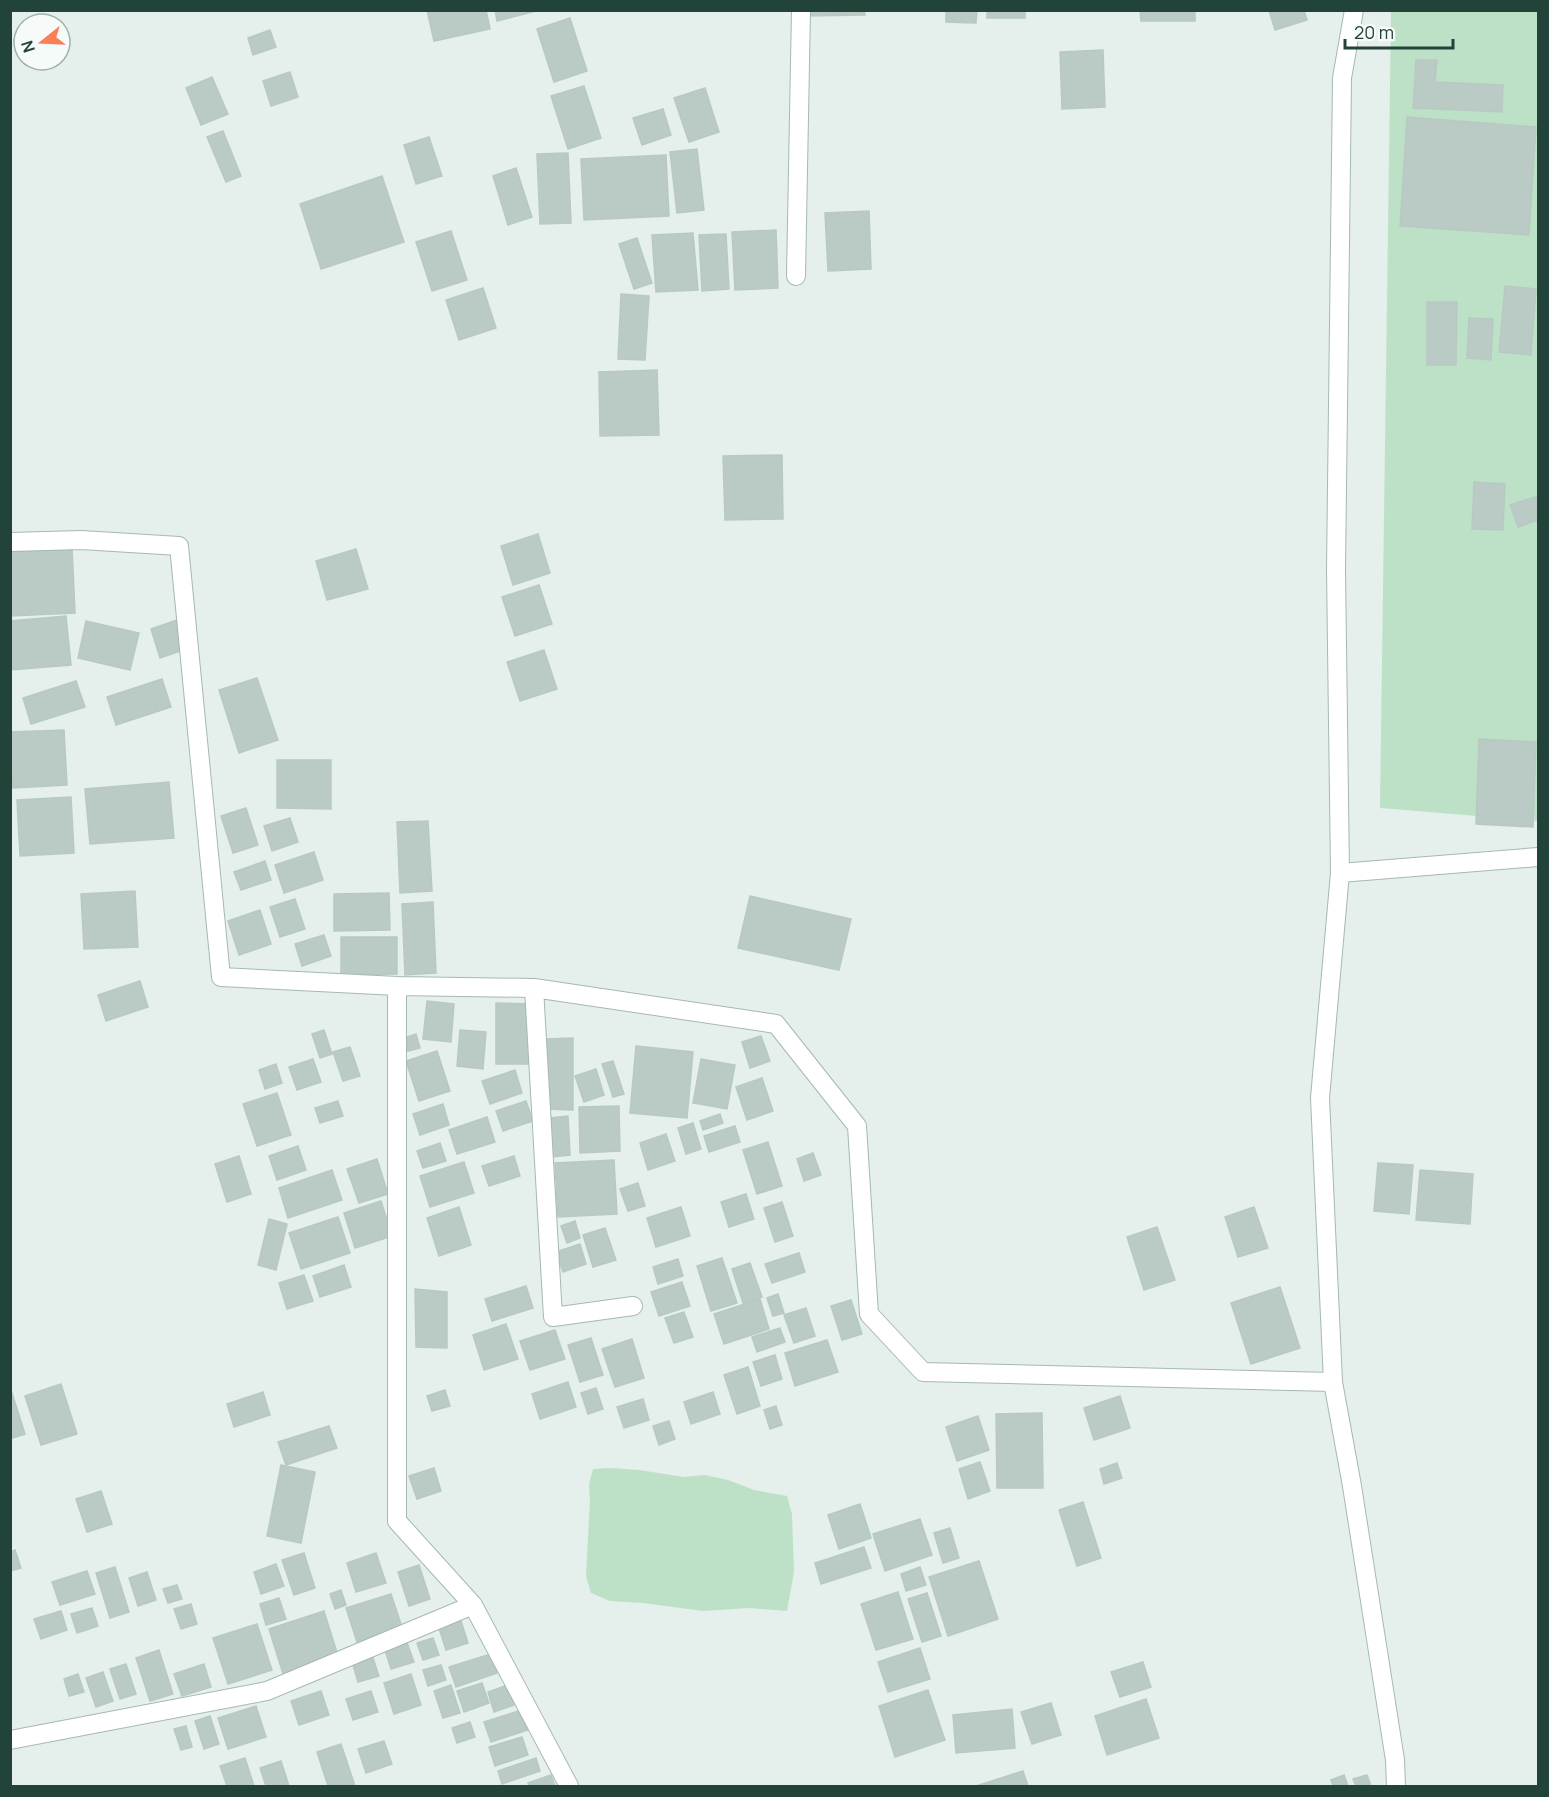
<svg xmlns="http://www.w3.org/2000/svg" width="1549" height="1797" font-family="Manrope,sans-serif">
<style>
.green{fill:#bde1c7}
.building{fill:#bacac4;stroke:#b7cac2;stroke-width:1.5}
.lines{fill:none;stroke-linecap:round;stroke-linejoin:round}
.minor-casing{stroke:#a7b8b2;stroke-width:20}
.minor{stroke:#fff;stroke-width:18}
</style>
<rect width="100%" height="100%" fill="#e5efeb"/>
<path class="green" d="M 1391,11 L 1538,11 L 1538,821 L 1380,808 Z
M 611,1468 L 639,1470 L 684,1477 L 705,1475 L 728,1480 L 754,1490 L 787,1496 L 792,1514 L 794,1572 L 787,1611 L 750,1608 L 703,1611 L 643,1603 L 610,1601 L 591,1593 L 586,1576 L 590,1500 L 589,1484 L 593,1469 Z"/>
<path class="building" d="M 427,10 L 486,10 L 490,29 L 434,41 Z
M 495,10 L 540,10 L 497,21 Z
M 806,10 L 864,10 L 865,15 L 806,16 Z
M 946,10 L 977,10 L 976,23 L 946,22 Z
M 987,10 L 1025,10 L 1025,18 L 987,18 Z
M 1140,10 L 1195,10 L 1195,21 L 1141,21 Z
M 1269,10 L 1304,10 L 1307,20 L 1275,30 Z
M 570,18 L 587,71 L 554,82 L 537,29 Z
M 270,30 L 276,47 L 253,55 L 248,38 Z
M 1103,50 L 1105,107 L 1062,109 L 1060,52 Z
M 1416,60 L 1437,60 L 1435,82 L 1503,85 L 1502,112 L 1413,108 Z
M 290,72 L 298,97 L 271,106 L 263,81 Z
M 212,77 L 228,114 L 201,125 L 186,88 Z
M 584,86 L 601,138 L 568,149 L 551,96 Z
M 705,88 L 719,132 L 689,142 L 674,98 Z
M 663,109 L 671,135 L 642,145 L 633,118 Z
M 1407,117 L 1536,127 L 1529,235 L 1400,226 Z
M 223,131 L 241,176 L 226,182 L 207,137 Z
M 429,137 L 442,176 L 416,184 L 404,145 Z
M 697,149 L 704,210 L 677,213 L 670,152 Z
M 568,153 L 571,223 L 540,224 L 537,154 Z
M 666,155 L 669,216 L 584,220 L 581,159 Z
M 516,168 L 532,217 L 508,225 L 493,176 Z
M 382,176 L 404,242 L 321,269 L 300,204 Z
M 869,211 L 871,269 L 828,271 L 825,213 Z
M 776,230 L 778,288 L 735,290 L 732,232 Z
M 451,231 L 467,280 L 432,291 L 416,242 Z
M 693,233 L 698,290 L 656,292 L 652,235 Z
M 726,234 L 729,289 L 702,291 L 699,235 Z
M 637,238 L 652,283 L 634,289 L 619,244 Z
M 1505,286 L 1536,289 L 1531,355 L 1499,352 Z
M 483,288 L 496,328 L 459,340 L 446,300 Z
M 621,294 L 649,296 L 645,360 L 618,359 Z
M 1427,302 L 1457,302 L 1456,365 L 1427,365 Z
M 1469,318 L 1493,319 L 1491,360 L 1467,358 Z
M 657,370 L 659,435 L 600,436 L 599,372 Z
M 782,455 L 783,519 L 725,520 L 723,456 Z
M 1474,482 L 1505,484 L 1503,530 L 1472,529 Z
M 1538,496 L 1538,520 L 1518,527 L 1510,505 Z
M 538,534 L 550,573 L 513,585 L 501,546 Z
M 72,548 L 75,613 L 10,616 L 10,551 Z
M 356,549 L 368,589 L 327,600 L 316,561 Z
M 539,585 L 552,624 L 515,636 L 502,597 Z
M 66,616 L 71,665 L 10,670 L 10,621 Z
M 177,620 L 186,649 L 160,658 L 151,629 Z
M 86,621 L 139,633 L 130,670 L 78,658 Z
M 544,650 L 557,689 L 520,701 L 507,662 Z
M 257,678 L 278,740 L 239,753 L 219,690 Z
M 162,679 L 171,707 L 116,725 L 107,697 Z
M 76,681 L 85,707 L 31,724 L 23,698 Z
M 64,730 L 67,785 L 13,788 L 10,732 Z
M 1479,739 L 1536,742 L 1533,827 L 1476,824 Z
M 277,760 L 331,760 L 331,809 L 277,808 Z
M 169,782 L 174,838 L 90,844 L 85,789 Z
M 71,797 L 74,853 L 20,856 L 17,800 Z
M 246,808 L 258,845 L 233,853 L 221,816 Z
M 290,818 L 298,842 L 272,851 L 264,826 Z
M 428,821 L 432,891 L 400,893 L 397,822 Z
M 314,852 L 323,880 L 284,893 L 275,865 Z
M 265,861 L 271,880 L 241,890 L 234,872 Z
M 135,891 L 138,947 L 84,949 L 81,894 Z
M 389,893 L 390,930 L 334,931 L 334,894 Z
M 750,896 L 851,919 L 839,970 L 738,948 Z
M 295,899 L 305,929 L 280,937 L 270,907 Z
M 433,902 L 436,973 L 405,975 L 402,904 Z
M 260,910 L 271,944 L 239,955 L 228,921 Z
M 324,935 L 331,956 L 302,966 L 295,944 Z
M 341,937 L 397,937 L 397,974 L 341,975 Z
M 140,981 L 148,1007 L 106,1021 L 98,995 Z
M 427,1001 L 454,1004 L 451,1042 L 423,1039 Z
M 496,1003 L 529,1004 L 529,1064 L 496,1064 Z
M 324,1030 L 332,1054 L 320,1058 L 312,1034 Z
M 460,1030 L 486,1032 L 483,1069 L 457,1066 Z
M 416,1034 L 420,1048 L 408,1051 L 404,1038 Z
M 761,1036 L 770,1061 L 750,1068 L 742,1042 Z
M 573,1038 L 573,1110 L 547,1109 L 547,1039 Z
M 636,1046 L 693,1052 L 687,1118 L 630,1113 Z
M 350,1047 L 360,1076 L 343,1081 L 333,1052 Z
M 437,1051 L 450,1091 L 419,1101 L 406,1061 Z
M 313,1059 L 321,1082 L 297,1090 L 289,1067 Z
M 701,1059 L 735,1065 L 727,1109 L 693,1103 Z
M 613,1061 L 624,1094 L 613,1097 L 602,1064 Z
M 276,1064 L 282,1083 L 265,1089 L 259,1070 Z
M 596,1069 L 604,1095 L 584,1102 L 575,1076 Z
M 515,1070 L 522,1093 L 490,1104 L 482,1081 Z
M 762,1078 L 773,1111 L 747,1120 L 736,1087 Z
M 277,1093 L 291,1135 L 257,1146 L 243,1104 Z
M 338,1101 L 343,1116 L 320,1123 L 315,1108 Z
M 526,1101 L 533,1121 L 503,1131 L 496,1111 Z
M 443,1104 L 449,1125 L 420,1135 L 413,1114 Z
M 619,1106 L 620,1151 L 580,1153 L 579,1107 Z
M 720,1114 L 723,1123 L 703,1130 L 700,1121 Z
M 568,1116 L 570,1155 L 552,1157 L 550,1118 Z
M 487,1117 L 495,1142 L 457,1154 L 449,1130 Z
M 693,1123 L 701,1149 L 686,1154 L 678,1128 Z
M 735,1126 L 740,1142 L 709,1152 L 704,1136 Z
M 666,1134 L 675,1161 L 648,1170 L 640,1143 Z
M 768,1142 L 782,1186 L 757,1194 L 743,1150 Z
M 440,1143 L 446,1161 L 423,1168 L 417,1151 Z
M 298,1146 L 306,1170 L 277,1180 L 269,1156 Z
M 813,1153 L 821,1175 L 804,1181 L 797,1159 Z
M 239,1156 L 251,1194 L 227,1202 L 215,1164 Z
M 514,1156 L 520,1176 L 489,1186 L 482,1166 Z
M 377,1159 L 388,1194 L 359,1203 L 347,1169 Z
M 614,1160 L 617,1214 L 558,1217 L 555,1163 Z
M 464,1162 L 474,1193 L 430,1207 L 420,1176 Z
M 1378,1163 L 1413,1165 L 1409,1214 L 1374,1211 Z
M 332,1170 L 342,1200 L 288,1218 L 279,1188 Z
M 1420,1170 L 1473,1174 L 1470,1224 L 1416,1220 Z
M 638,1183 L 645,1206 L 628,1211 L 620,1189 Z
M 746,1194 L 754,1219 L 729,1227 L 721,1202 Z
M 381,1201 L 392,1236 L 355,1248 L 344,1213 Z
M 782,1202 L 793,1236 L 775,1242 L 764,1208 Z
M 459,1207 L 471,1245 L 439,1256 L 427,1218 Z
M 681,1207 L 690,1236 L 656,1247 L 647,1218 Z
M 1254,1207 L 1268,1248 L 1238,1257 L 1225,1217 Z
M 338,1217 L 350,1253 L 301,1269 L 289,1233 Z
M 269,1219 L 287,1224 L 276,1270 L 258,1265 Z
M 575,1221 L 580,1238 L 567,1243 L 561,1226 Z
M 1157,1227 L 1175,1280 L 1144,1290 L 1127,1237 Z
M 605,1228 L 616,1260 L 593,1267 L 583,1235 Z
M 580,1244 L 586,1264 L 563,1272 L 556,1252 Z
M 799,1253 L 805,1272 L 772,1283 L 765,1264 Z
M 722,1258 L 737,1303 L 711,1311 L 697,1266 Z
M 678,1259 L 683,1276 L 658,1284 L 653,1267 Z
M 750,1263 L 762,1297 L 743,1303 L 732,1269 Z
M 344,1265 L 351,1287 L 320,1297 L 313,1276 Z
M 304,1275 L 313,1301 L 287,1309 L 279,1283 Z
M 682,1282 L 690,1306 L 659,1316 L 651,1292 Z
M 526,1286 L 533,1308 L 492,1321 L 485,1299 Z
M 1280,1287 L 1300,1348 L 1251,1364 L 1231,1303 Z
M 415,1289 L 447,1292 L 447,1348 L 416,1347 Z
M 778,1294 L 784,1313 L 773,1316 L 767,1298 Z
M 760,1299 L 769,1329 L 724,1344 L 714,1314 Z
M 851,1300 L 862,1334 L 842,1340 L 831,1306 Z
M 806,1308 L 815,1336 L 794,1343 L 784,1315 Z
M 684,1312 L 693,1337 L 674,1343 L 665,1318 Z
M 506,1324 L 518,1359 L 484,1370 L 473,1335 Z
M 780,1328 L 785,1342 L 757,1352 L 752,1337 Z
M 555,1330 L 565,1359 L 530,1370 L 520,1341 Z
M 591,1338 L 603,1375 L 580,1382 L 568,1345 Z
M 632,1339 L 644,1378 L 615,1387 L 602,1349 Z
M 827,1340 L 838,1372 L 795,1386 L 785,1353 Z
M 775,1355 L 782,1379 L 761,1386 L 753,1362 Z
M 748,1367 L 760,1406 L 737,1414 L 724,1375 Z
M 568,1382 L 576,1407 L 540,1419 L 532,1394 Z
M 61,1384 L 77,1434 L 41,1445 L 25,1396 Z
M 596,1388 L 603,1409 L 588,1414 L 581,1393 Z
M 11,1390 L 25,1434 L 10,1439 L 10,1391 Z
M 445,1390 L 450,1406 L 432,1411 L 427,1396 Z
M 263,1392 L 270,1415 L 234,1427 L 227,1404 Z
M 713,1392 L 720,1414 L 691,1424 L 684,1402 Z
M 1120,1396 L 1130,1428 L 1094,1440 L 1084,1408 Z
M 643,1399 L 649,1420 L 624,1428 L 617,1407 Z
M 776,1406 L 782,1425 L 770,1429 L 764,1410 Z
M 1042,1413 L 1043,1488 L 997,1488 L 996,1414 Z
M 978,1416 L 989,1450 L 957,1461 L 946,1427 Z
M 669,1421 L 675,1439 L 659,1445 L 653,1426 Z
M 329,1426 L 337,1448 L 286,1465 L 278,1442 Z
M 980,1462 L 990,1491 L 968,1499 L 959,1469 Z
M 1117,1463 L 1122,1478 L 1104,1484 L 1100,1469 Z
M 281,1465 L 315,1472 L 301,1543 L 267,1536 Z
M 434,1468 L 441,1491 L 417,1499 L 409,1476 Z
M 101,1491 L 112,1524 L 87,1532 L 76,1499 Z
M 1083,1502 L 1101,1558 L 1077,1566 L 1059,1510 Z
M 860,1504 L 871,1538 L 839,1549 L 828,1515 Z
M 920,1519 L 932,1555 L 885,1571 L 873,1534 Z
M 950,1528 L 959,1558 L 943,1563 L 934,1533 Z
M 864,1547 L 871,1568 L 821,1584 L 815,1563 Z
M 15,1550 L 21,1568 L 10,1571 L 10,1552 Z
M 304,1553 L 315,1588 L 294,1595 L 282,1560 Z
M 376,1553 L 386,1583 L 356,1592 L 347,1563 Z
M 979,1561 L 998,1619 L 948,1636 L 929,1577 Z
M 276,1564 L 284,1586 L 261,1594 L 254,1572 Z
M 419,1565 L 430,1599 L 409,1606 L 398,1572 Z
M 115,1567 L 129,1612 L 110,1618 L 96,1573 Z
M 920,1567 L 926,1585 L 906,1591 L 901,1574 Z
M 87,1571 L 95,1594 L 60,1605 L 52,1582 Z
M 147,1572 L 156,1600 L 138,1606 L 129,1578 Z
M 177,1585 L 182,1599 L 168,1603 L 163,1589 Z
M 341,1590 L 346,1605 L 335,1609 L 330,1594 Z
M 898,1592 L 913,1639 L 876,1650 L 861,1604 Z
M 927,1593 L 941,1636 L 922,1642 L 908,1599 Z
M 391,1594 L 402,1627 L 357,1642 L 346,1608 Z
M 279,1598 L 286,1619 L 266,1625 L 260,1604 Z
M 191,1604 L 197,1624 L 181,1629 L 174,1609 Z
M 92,1608 L 98,1626 L 77,1633 L 71,1614 Z
M 61,1611 L 67,1630 L 41,1639 L 34,1619 Z
M 324,1611 L 339,1659 L 284,1677 L 269,1629 Z
M 460,1618 L 468,1643 L 446,1650 L 438,1625 Z
M 257,1624 L 272,1670 L 228,1684 L 213,1638 Z
M 433,1638 L 439,1655 L 423,1660 L 417,1643 Z
M 406,1640 L 414,1662 L 391,1669 L 384,1647 Z
M 920,1648 L 930,1679 L 888,1692 L 878,1662 Z
M 159,1650 L 173,1694 L 150,1701 L 136,1658 Z
M 491,1654 L 497,1673 L 456,1687 L 449,1667 Z
M 372,1655 L 379,1676 L 358,1682 L 352,1662 Z
M 1143,1662 L 1151,1687 L 1120,1697 L 1111,1672 Z
M 126,1664 L 136,1694 L 120,1699 L 110,1669 Z
M 204,1664 L 211,1687 L 182,1696 L 174,1674 Z
M 441,1665 L 446,1680 L 428,1686 L 423,1670 Z
M 103,1672 L 113,1701 L 96,1707 L 86,1678 Z
M 78,1674 L 84,1692 L 69,1696 L 64,1679 Z
M 411,1674 L 421,1705 L 394,1714 L 384,1683 Z
M 482,1683 L 489,1703 L 464,1712 L 457,1691 Z
M 451,1685 L 460,1713 L 443,1718 L 434,1691 Z
M 508,1685 L 514,1705 L 494,1712 L 488,1692 Z
M 928,1690 L 945,1740 L 895,1757 L 879,1706 Z
M 321,1691 L 329,1715 L 299,1725 L 291,1701 Z
M 371,1691 L 378,1712 L 353,1720 L 346,1699 Z
M 1146,1699 L 1159,1738 L 1107,1755 L 1095,1716 Z
M 1051,1703 L 1061,1735 L 1032,1744 L 1021,1712 Z
M 256,1706 L 266,1737 L 228,1749 L 218,1718 Z
M 525,1709 L 531,1729 L 491,1742 L 484,1722 Z
M 1012,1709 L 1015,1748 L 956,1753 L 953,1715 Z
M 210,1716 L 219,1744 L 204,1749 L 195,1721 Z
M 470,1722 L 475,1737 L 457,1743 L 452,1728 Z
M 186,1726 L 192,1747 L 181,1750 L 174,1729 Z
M 522,1737 L 528,1755 L 495,1766 L 489,1747 Z
M 384,1741 L 392,1764 L 366,1773 L 358,1749 Z
M 341,1744 L 355,1786 L 328,1786 L 317,1752 Z
M 245,1758 L 254,1786 L 227,1786 L 220,1766 Z
M 536,1758 L 540,1771 L 502,1784 L 498,1771 Z
M 281,1761 L 289,1786 L 266,1786 L 260,1768 Z
M 1023,1771 L 1028,1786 L 976,1786 Z
M 551,1775 L 555,1786 L 529,1786 L 528,1783 Z
M 1344,1775 L 1348,1786 L 1333,1786 L 1331,1780 Z
M 1367,1775 L 1371,1786 L 1356,1786 L 1353,1779 Z"/>
<g class="lines">
<defs>
<path id="minor" d="M 1354,10 L 1342,78 L 1336,570 L 1340,873 L 1320,1098 L 1333,1382 L 1352,1486 L 1395,1760 L 1396,1786
M 796,276 L 801,10
M 10,542 L 81,540 L 179,546 L 221,977 L 397,986 L 534,988 L 776,1024 L 857,1126 L 869,1314 L 923,1372 L 1333,1382
M 1340,873 L 1538,857
M 397,986 L 397,1521 L 473,1605 L 569,1786
M 534,988 L 553,1317 L 633,1306
M 10,1740 L 267,1691 L 473,1605"/>
</defs>
<use href="#minor" class="minor-casing"/>
<use href="#minor" class="minor"/>
</g>
<rect width="1549" height="1797" fill="none" stroke="#22433a" stroke-width="24"/>
<g transform="translate(42 42) rotate(252)"><circle r="28" fill="#f6fbf9" stroke="#a1b1ad" stroke-width="1.5"/>
<path d="M0-4.5L10 22L0 15L-10 22Z" fill="#fb7e57"/>
<text y="-9" font-size="16" font-weight="bold" text-anchor="middle" fill="#22433a">N</text>
</g>
<path d="M1345 39v9h108v-9" fill="none" stroke="#22433a" stroke-width="3"/>
<text x="1354" y="39" font-size="18" fill="#22433a" stroke="#f6fbf9" stroke-width="4.5" paint-order="stroke">20 m</text>
</svg>
